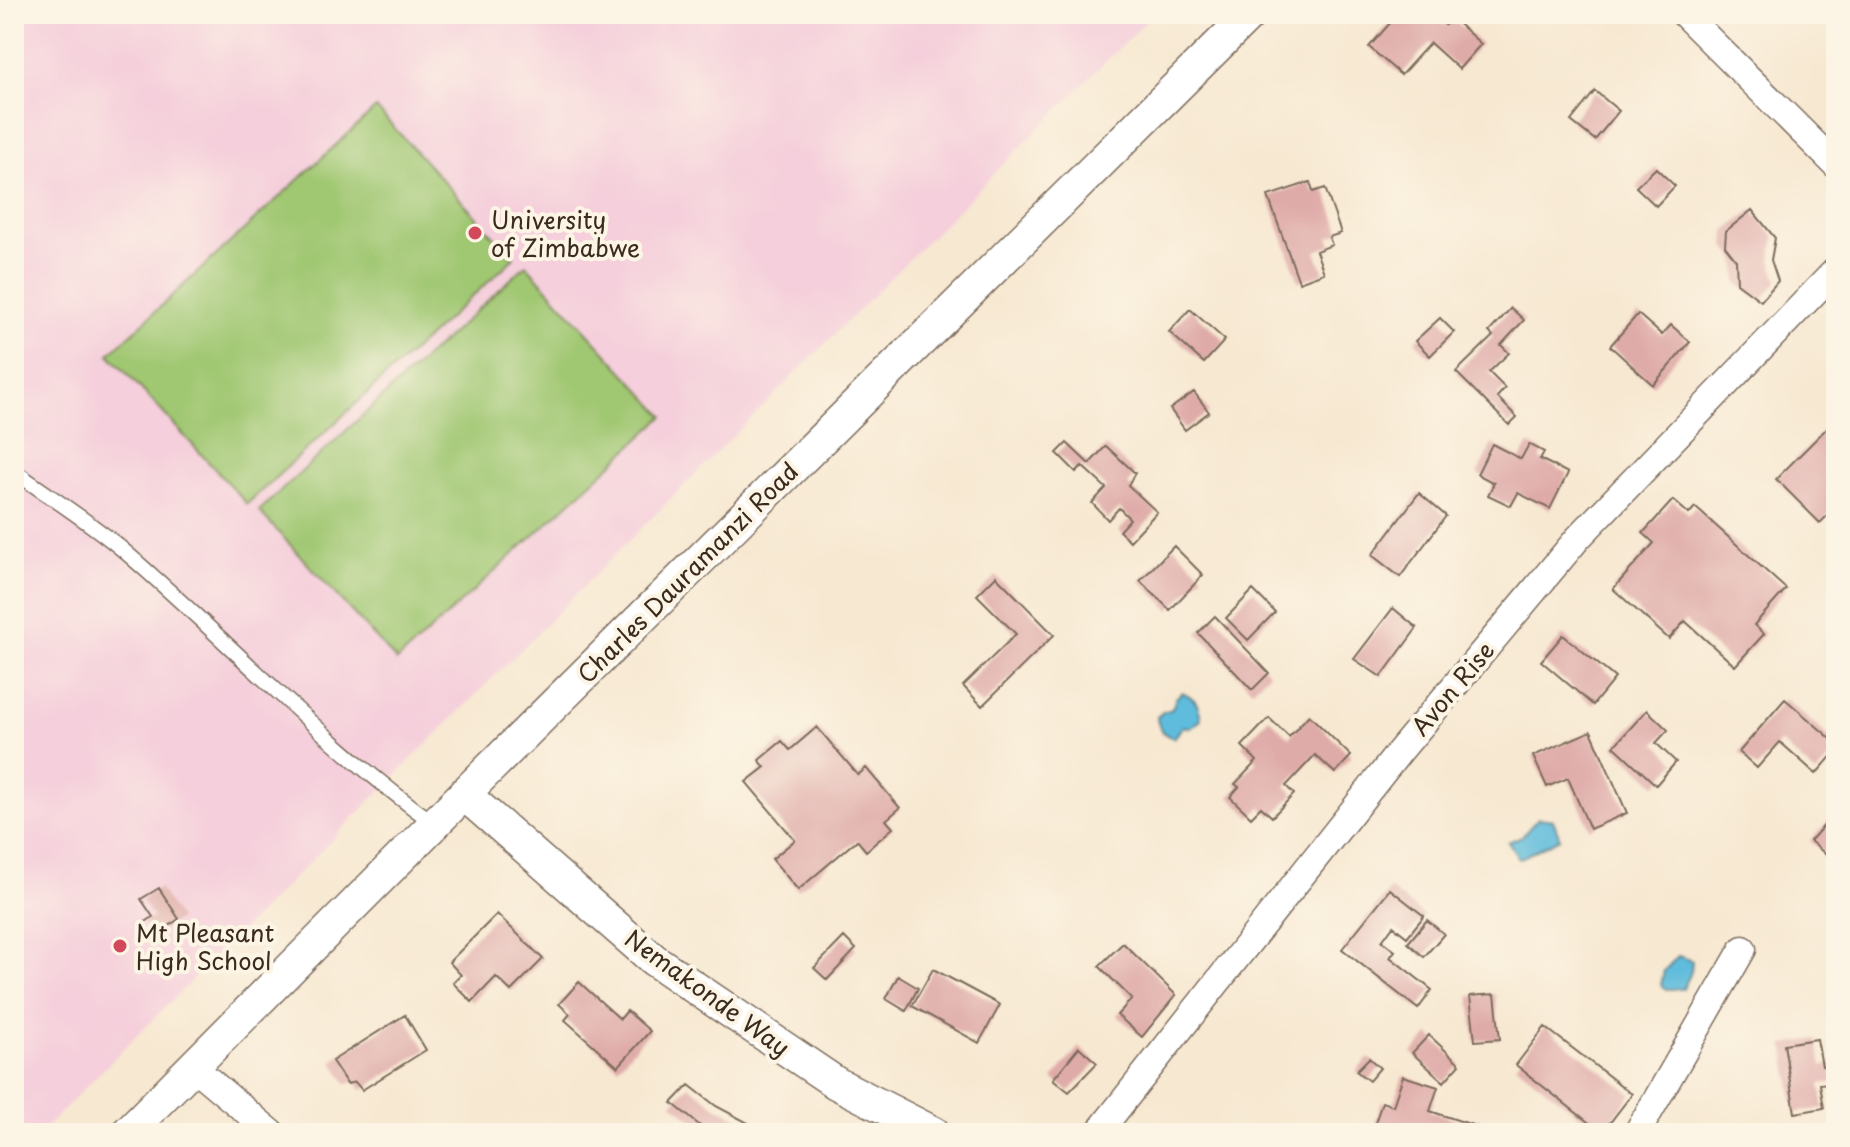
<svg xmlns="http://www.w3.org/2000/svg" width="1850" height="1147" font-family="'Playpen Sans',sans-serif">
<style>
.built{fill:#f5cfdb}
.green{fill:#a0c772;stroke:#6e7848;stroke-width:2}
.water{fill:#5ebcdc;stroke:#4c737d;stroke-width:2}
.building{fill:#dfaba9}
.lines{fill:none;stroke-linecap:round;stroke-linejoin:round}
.service-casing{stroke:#7d6c5d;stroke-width:17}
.minor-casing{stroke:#7d6c5d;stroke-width:29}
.tertiary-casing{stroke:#7d6c5d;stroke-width:35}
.service{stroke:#fff;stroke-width:14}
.minor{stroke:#fff;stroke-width:26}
.tertiary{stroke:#fff;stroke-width:32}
.poi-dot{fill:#d1495b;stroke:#fcf5e5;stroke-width:3}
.labels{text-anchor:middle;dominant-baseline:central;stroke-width:8;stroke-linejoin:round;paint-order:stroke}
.poi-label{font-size:24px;fill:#3b2a1e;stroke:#fcf5e5;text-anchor:start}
.street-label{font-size:24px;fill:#3b2a1e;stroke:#fcf5e5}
</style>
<rect width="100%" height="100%" fill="#fcf5e5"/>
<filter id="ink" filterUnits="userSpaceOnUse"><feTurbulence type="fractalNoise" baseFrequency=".0125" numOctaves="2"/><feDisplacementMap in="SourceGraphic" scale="16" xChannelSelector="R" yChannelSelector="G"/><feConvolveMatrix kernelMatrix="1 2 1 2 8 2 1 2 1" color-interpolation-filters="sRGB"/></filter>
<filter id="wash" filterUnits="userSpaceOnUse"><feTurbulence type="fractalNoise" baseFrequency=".006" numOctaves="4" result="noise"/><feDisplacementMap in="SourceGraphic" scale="32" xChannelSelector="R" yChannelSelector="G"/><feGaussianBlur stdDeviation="1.8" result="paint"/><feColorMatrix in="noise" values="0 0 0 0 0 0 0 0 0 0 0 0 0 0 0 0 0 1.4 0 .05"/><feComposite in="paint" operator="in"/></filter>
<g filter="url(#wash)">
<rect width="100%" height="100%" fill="#f7e8d1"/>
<path class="built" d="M 14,14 L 1153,14 L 40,1133 L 14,1133 Z"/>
<path class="green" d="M 376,108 L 514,258 L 247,504 L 109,354 Z
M 526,265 L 664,416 L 397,661 L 259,511 Z"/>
<path class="water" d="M 1182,692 C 1196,698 1199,705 1201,720 L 1190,728 L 1183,726 L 1174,738 C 1163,735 1158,729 1157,717 L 1163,712 L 1172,709 L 1176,698 Z
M 1538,818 L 1553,820 L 1560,838 L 1519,859 L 1508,842 L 1522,836 Z
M 1678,956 L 1692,961 L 1691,972 L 1683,989 L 1666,989 L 1661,985 L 1664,971 Z"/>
<g id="blocks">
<path class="building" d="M 1398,14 L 1433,14 L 1445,25 L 1451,17 L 1481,44 L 1459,69 L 1430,43 L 1401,75 L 1369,47 Z
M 1595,91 L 1619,111 L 1595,140 L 1571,121 Z
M 1656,168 L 1675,186 L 1656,206 L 1636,187 Z
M 1310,182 L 1313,192 L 1325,188 L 1341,233 L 1329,237 L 1332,245 L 1316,251 L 1324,273 L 1299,282 L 1268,196 Z
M 1752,210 L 1775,238 L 1771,260 L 1778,281 L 1761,301 L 1737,283 L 1736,260 L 1725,246 L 1726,231 Z
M 1511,308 L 1524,320 L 1501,345 L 1509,353 L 1489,372 L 1505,388 L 1497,397 L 1517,417 L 1509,425 L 1456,372 L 1493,336 L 1489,332 Z
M 1190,309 L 1225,340 L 1204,363 L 1169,332 Z
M 1638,314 L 1662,335 L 1671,325 L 1690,342 L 1653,385 L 1610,346 Z
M 1440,318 L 1454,332 L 1430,356 L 1415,341 Z
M 1194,392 L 1209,412 L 1185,430 L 1170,409 Z
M 1830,425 L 1836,431 L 1836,507 L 1820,523 L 1776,479 Z
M 1067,443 L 1089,464 L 1106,446 L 1135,473 L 1128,485 L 1157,512 L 1130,541 L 1119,531 L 1130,519 L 1119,508 L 1108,520 L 1092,503 L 1106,488 L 1082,466 L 1076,472 L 1057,453 Z
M 1492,444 L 1521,459 L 1529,444 L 1544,452 L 1540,459 L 1568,473 L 1550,509 L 1518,493 L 1511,506 L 1488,495 L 1494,483 L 1477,474 Z
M 1419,493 L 1446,516 L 1400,577 L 1372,555 Z
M 1673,500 L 1689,514 L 1695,507 L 1786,589 L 1754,625 L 1764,634 L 1735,666 L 1685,621 L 1669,639 L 1613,589 L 1654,543 L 1643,533 Z
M 1174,546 L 1203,575 L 1170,610 L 1140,581 Z
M 996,576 L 1054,635 L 982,706 L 963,686 L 1016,634 L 977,595 Z
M 1253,590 L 1275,612 L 1248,640 L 1226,618 Z
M 1393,608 L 1417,628 L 1381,677 L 1354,659 Z
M 1215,616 L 1269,673 L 1252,690 L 1198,633 Z
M 1563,635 L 1615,678 L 1593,705 L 1541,661 Z
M 1785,699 L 1836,743 L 1836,751 L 1816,774 L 1780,742 L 1757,768 L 1739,752 Z
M 1647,710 L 1668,730 L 1656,743 L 1676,762 L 1656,785 L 1614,746 Z
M 1309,715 L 1351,756 L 1335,773 L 1315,755 L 1286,786 L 1294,794 L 1272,817 L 1261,807 L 1251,817 L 1230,797 L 1239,787 L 1235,784 L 1257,761 L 1242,746 L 1269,718 L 1289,737 Z
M 817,727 L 858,775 L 866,768 L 900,808 L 886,820 L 893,828 L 866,851 L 857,840 L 798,890 L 772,859 L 795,840 L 746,782 L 765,767 L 759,760 L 782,741 L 790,750 Z
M 1591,731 L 1627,813 L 1590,829 L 1568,778 L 1547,787 L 1533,756 Z
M 1836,812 L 1836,863 L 1810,841 Z
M 159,888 L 179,919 L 153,936 L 144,923 L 153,917 L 141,899 Z
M 1390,889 L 1424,916 L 1407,937 L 1393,926 L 1382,941 L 1395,951 L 1390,957 L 1432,990 L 1418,1009 L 1342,949 Z
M 497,914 L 543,959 L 511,991 L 496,977 L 472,1002 L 453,983 L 461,975 L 449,962 Z
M 1427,920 L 1444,934 L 1424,957 L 1408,943 Z
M 844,937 L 856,949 L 827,980 L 814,968 Z
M 1123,943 L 1176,995 L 1142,1037 L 1117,1015 L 1132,999 L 1099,966 Z
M 933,969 L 1000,1005 L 979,1043 L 912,1006 Z
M 898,976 L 918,988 L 906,1011 L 886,999 Z
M 579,982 L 620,1019 L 627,1011 L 650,1031 L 618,1067 L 565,1020 L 570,1014 L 559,1004 Z
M 1495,994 L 1500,1039 L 1475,1041 L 1470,996 Z
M 405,1015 L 426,1050 L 362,1090 L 355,1082 L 347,1084 L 332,1061 Z
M 1545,1027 L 1632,1094 L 1602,1133 L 1516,1065 Z
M 1429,1035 L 1460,1064 L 1444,1082 L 1412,1053 Z
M 1817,1039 L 1822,1066 L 1836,1064 L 1836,1082 L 1820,1084 L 1824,1108 L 1795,1113 L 1784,1044 Z
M 1079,1047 L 1097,1063 L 1069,1092 L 1053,1079 Z
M 1369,1058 L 1380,1068 L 1369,1081 L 1356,1071 Z
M 1403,1076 L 1438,1087 L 1430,1111 L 1497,1133 L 1388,1133 L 1390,1127 L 1375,1123 L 1382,1102 L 1393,1106 Z
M 689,1085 L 716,1106 L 750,1124 L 747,1133 L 709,1133 L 672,1103 Z"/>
</g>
</g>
<g filter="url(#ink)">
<use href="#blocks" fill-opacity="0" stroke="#7d6c5d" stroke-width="2"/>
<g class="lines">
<defs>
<path id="service" d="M 14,471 C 50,497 89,521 123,550 C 228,640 322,743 435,824"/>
<path id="minor" d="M 1684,14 L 1836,165
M 192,1066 L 272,1133
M 1098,1133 L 1400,751 L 1578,538 L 1836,270
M 1637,1133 L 1743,949"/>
<path id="tertiary" d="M 464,794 L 654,960 L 836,1083 L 934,1133
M 127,1133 L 464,794 L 1250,14"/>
</defs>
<use href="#service" class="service-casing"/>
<use href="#minor" class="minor-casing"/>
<use href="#tertiary" class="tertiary-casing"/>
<use href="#service" class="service"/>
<use href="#minor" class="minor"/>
<use href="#tertiary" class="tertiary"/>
</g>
</g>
<g class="poi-dot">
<circle cx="475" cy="233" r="8"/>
<circle cx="120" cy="946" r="8"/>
</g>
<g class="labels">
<g class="poi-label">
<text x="491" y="219">University<tspan x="491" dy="28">of Zimbabwe</tspan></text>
<text x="136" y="932">Mt Pleasant<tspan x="136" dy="28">High School</tspan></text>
</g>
<g class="street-label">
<text transform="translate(687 572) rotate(-45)">Charles Dauramanzi Road</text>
<text transform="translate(1452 688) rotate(-50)">Avon Rise</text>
<text transform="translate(708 992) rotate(36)">Nemakonde Way</text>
</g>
</g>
<rect width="1850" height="1147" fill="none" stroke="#fcf5e5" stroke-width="48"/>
</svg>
